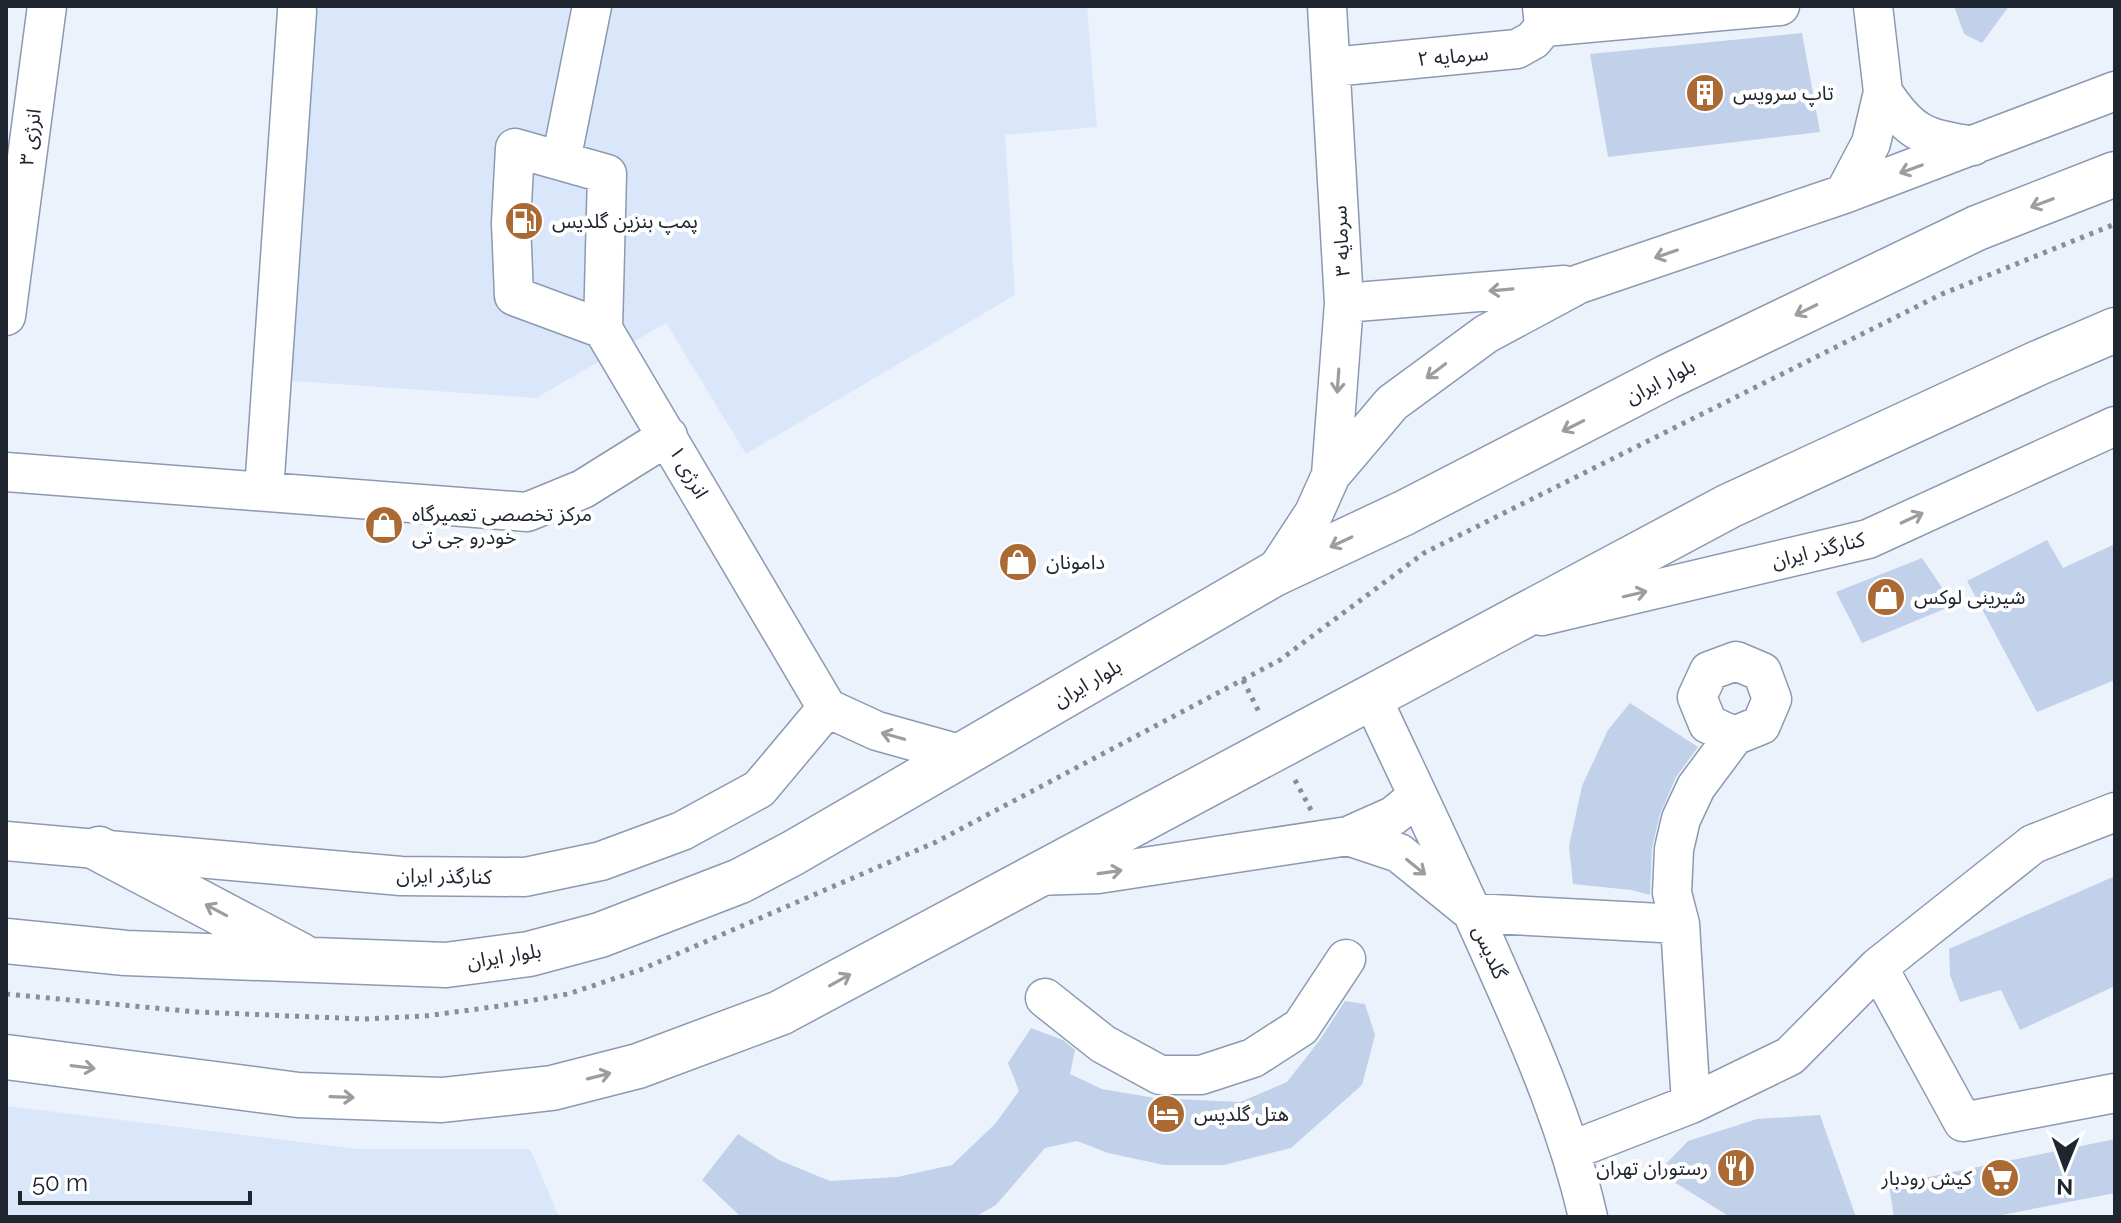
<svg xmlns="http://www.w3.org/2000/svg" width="2121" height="1223" font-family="Raleway,'Noto Sans Arabic',sans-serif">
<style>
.built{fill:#dae6f9}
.building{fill:#c2d1ea}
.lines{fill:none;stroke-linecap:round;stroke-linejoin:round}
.minor-casing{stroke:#8b9ab1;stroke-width:41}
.major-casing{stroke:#8b9ab1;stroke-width:47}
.path{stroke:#878e97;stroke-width:5;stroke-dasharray:4 6;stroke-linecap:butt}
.minor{stroke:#fff;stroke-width:38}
.major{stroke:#fff;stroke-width:44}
.oneway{stroke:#9b9da1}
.labels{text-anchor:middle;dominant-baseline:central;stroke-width:8;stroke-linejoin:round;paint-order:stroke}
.street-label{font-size:20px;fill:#20262f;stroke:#fff}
.poi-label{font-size:20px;fill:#20262f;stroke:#fff;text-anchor:start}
</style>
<rect width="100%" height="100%" fill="#ebf2fc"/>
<path class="built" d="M 313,6 L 1087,6 L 1097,127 L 1005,135 L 1015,295 L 746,454 L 666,323 L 536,398 L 281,380 Z
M 6,1106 L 358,1149 L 530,1149 L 559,1217 L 6,1217 Z"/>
<path class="building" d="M 1954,6 L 2009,6 L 1982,43 L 1964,34 Z
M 1802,33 L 1820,132 L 1608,157 L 1590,54 Z
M 2047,540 L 2063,568 L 2115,544 L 2115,680 L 2037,712 L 1967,581 Z
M 1922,558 L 1954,605 L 1862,643 L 1836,592 Z
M 1630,703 L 1698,747 L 1676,777 L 1660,814 L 1652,848 L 1650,895 L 1631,890 L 1573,884 L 1569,846 L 1582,786 L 1608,730 Z
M 2115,876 L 2115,986 L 2020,1030 L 2001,990 L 1960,1002 L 1950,975 L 1949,949 Z
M 1345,1001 L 1365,1004 L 1375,1035 L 1362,1085 L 1291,1148 L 1224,1165 L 1164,1165 L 1108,1153 L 1077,1141 L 1045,1148 L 996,1205 L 975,1217 L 741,1217 L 702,1180 L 738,1134 L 779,1160 L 830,1181 L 897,1177 L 952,1165 L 995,1124 L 1019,1091 L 1008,1063 L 1031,1028 L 1063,1040 L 1075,1050 L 1070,1074 L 1102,1089 L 1155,1098 L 1240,1102 L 1287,1082 L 1319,1041 Z
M 1820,1115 L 1856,1217 L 1730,1217 L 1658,1172 L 1688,1141 L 1757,1119 Z
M 2115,1139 L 2115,1193 L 1991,1217 L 1894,1217 L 1889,1185 Z"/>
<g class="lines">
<defs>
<path id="minor" d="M 1327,6 L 1344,303 L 1331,475
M 1544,27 L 1780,6
M 1332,67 L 1517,49 L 1533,40 L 1544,27 L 1542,6
M 1883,92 C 1911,135 1925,138 1973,146
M 561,161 L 592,6
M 1844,194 L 1871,143 L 1883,92 L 1873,6
M 1344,303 L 1564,285
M 6,316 L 47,6
M 603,329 L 514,296 L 511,223 L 515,148 L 607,174 L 603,329 L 827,708 L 877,731 L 963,755
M 6,472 L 527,512 L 583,489 L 668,436
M 264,491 L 297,11
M 1274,574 L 1314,513 L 1331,475 L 1392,403 L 1486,334 L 1579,284 L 1844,194 L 2115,91
M 1542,616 L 1868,539 L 2115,426
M 1371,696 C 1415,790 1460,883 1501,977 C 1536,1055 1569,1134 1588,1217
M 1348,836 L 1393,816 L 1418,796
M 6,841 L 401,876 L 525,877 L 601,861 L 682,831 L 759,789 L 827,708
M 1034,876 L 1098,874 L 1348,836 L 1399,853 L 1473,913 L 1680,924
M 1878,967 L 1963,1122 L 2115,1093
M 1045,998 L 1103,1044 L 1160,1075 L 1201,1075 L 1253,1058 L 1301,1027 L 1346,959
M 1691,1104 L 1680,924 L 1672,893 L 1674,849 L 1681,819 L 1696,787 L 1734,736 L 1761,725 L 1772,699 L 1762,672 L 1736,661 L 1709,671 L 1697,697 L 1708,724 L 1734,736
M 1570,1151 L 1691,1104 L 1790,1056 L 1878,967 L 2033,844 L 2115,812"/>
<path id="major" d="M 99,849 L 300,955
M 6,941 L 126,953 L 446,965 L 529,954 L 600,935 L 740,881 L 793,853 L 1274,574 L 1404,513 L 1667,377 L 1977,228 L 2115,174
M 6,1057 L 298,1095 L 442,1100 L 552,1088 L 638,1066 L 780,1013 L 1729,506 L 2038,363 L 2115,330"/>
</defs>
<use href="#minor" class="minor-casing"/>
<use href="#major" class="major-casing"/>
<path class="path" d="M 1243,680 L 1260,714
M 1295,780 L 1311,810
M 6,994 L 197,1012 L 363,1019 L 425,1016 L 500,1006 L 568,994 L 640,970 L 936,842 L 1280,660 L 1424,553 L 1942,294 L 2115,224"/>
<use href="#minor" class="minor"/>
<use href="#major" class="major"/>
</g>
<defs><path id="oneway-shaft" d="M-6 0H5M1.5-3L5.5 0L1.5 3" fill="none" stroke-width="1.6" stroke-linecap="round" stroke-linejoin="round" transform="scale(2)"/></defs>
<g class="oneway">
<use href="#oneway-shaft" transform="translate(1911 169) rotate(160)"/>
<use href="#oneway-shaft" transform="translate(2042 203) rotate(159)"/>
<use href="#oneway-shaft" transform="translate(1666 254) rotate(161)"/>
<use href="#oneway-shaft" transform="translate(1501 290) rotate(175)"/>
<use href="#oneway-shaft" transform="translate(1806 310) rotate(154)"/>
<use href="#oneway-shaft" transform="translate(1436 371) rotate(143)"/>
<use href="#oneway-shaft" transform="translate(1338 381) rotate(94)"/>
<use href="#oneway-shaft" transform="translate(1573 426) rotate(153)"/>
<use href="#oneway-shaft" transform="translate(1912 518) rotate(-25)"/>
<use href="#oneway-shaft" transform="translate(1341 542) rotate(155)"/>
<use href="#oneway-shaft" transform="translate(1635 594) rotate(-13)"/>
<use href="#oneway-shaft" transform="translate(893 736) rotate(-164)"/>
<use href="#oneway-shaft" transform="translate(1416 867) rotate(39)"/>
<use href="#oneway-shaft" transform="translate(1110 872) rotate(-8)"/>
<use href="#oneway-shaft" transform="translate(216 910) rotate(-152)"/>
<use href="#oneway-shaft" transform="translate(840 980) rotate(-29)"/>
<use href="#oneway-shaft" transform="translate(83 1067) rotate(7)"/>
<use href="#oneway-shaft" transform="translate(599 1076) rotate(-14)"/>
<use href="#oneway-shaft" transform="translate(342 1097) rotate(2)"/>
</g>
<defs>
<symbol id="building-disc" viewBox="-11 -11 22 22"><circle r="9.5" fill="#ab6a34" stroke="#fff"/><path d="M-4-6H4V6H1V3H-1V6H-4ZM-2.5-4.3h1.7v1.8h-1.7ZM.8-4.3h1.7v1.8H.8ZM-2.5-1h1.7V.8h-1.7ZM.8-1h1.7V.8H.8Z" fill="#fff"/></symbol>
<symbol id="fuel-disc" viewBox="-11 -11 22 22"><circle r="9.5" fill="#ab6a34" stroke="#fff"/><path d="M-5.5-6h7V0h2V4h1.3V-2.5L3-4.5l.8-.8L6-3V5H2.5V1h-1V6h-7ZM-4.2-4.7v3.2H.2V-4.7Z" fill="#fff"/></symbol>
<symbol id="shop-disc" viewBox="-11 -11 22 22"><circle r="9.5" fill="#ab6a34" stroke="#fff"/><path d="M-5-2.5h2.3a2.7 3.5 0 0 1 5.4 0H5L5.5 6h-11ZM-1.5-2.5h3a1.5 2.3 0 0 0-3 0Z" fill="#fff"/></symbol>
<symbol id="hotel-disc" viewBox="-11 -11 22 22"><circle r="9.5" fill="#ab6a34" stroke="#fff"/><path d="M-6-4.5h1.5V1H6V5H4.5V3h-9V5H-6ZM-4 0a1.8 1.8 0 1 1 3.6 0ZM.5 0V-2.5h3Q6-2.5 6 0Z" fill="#fff"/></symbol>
<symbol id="restaurant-disc" viewBox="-11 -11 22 22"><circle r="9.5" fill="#ab6a34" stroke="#fff"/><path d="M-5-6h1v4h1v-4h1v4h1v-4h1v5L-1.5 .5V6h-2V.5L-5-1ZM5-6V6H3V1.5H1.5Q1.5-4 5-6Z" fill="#fff"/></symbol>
<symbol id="supermarket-disc" viewBox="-11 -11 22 22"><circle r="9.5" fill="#ab6a34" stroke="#fff"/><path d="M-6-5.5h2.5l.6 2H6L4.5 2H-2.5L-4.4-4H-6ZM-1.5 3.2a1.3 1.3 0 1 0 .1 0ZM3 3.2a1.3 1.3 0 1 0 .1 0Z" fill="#fff"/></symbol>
</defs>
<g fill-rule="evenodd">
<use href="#building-disc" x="1683" y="71" width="44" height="44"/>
<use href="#fuel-disc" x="502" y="199" width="44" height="44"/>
<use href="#shop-disc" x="362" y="503" width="44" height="44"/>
<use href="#shop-disc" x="996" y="540" width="44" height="44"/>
<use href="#shop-disc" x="1864" y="575" width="44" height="44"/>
<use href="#hotel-disc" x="1144" y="1092" width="44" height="44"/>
<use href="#restaurant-disc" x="1714" y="1146" width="44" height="44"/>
<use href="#supermarket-disc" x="1978" y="1156" width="44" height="44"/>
</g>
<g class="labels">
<g class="street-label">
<text transform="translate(1453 56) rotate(-5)">سرمایه ۲</text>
<text transform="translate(30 137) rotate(-82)">انرژی ۳</text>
<text transform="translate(1341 241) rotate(-93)">سرمایه ۳</text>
<text transform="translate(1660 381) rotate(-27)">بلوار ایران</text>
<text transform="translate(689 472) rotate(60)">انرژی ۱</text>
<text transform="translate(1818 550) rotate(-14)">کنارگذر ایران</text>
<text transform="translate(1087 683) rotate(-30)">بلوار ایران</text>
<text transform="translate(444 876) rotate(1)">کنارگذر ایران</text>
<text transform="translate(1490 952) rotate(66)">گلدیس</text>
<text transform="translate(504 956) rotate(-9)">بلوار ایران</text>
</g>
<g class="poi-label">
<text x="1733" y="93">تاپ سرویس</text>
<text x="552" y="221">پمپ بنزین گلدیس</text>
<text x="412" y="514">مرکز تخصصی تعمیرگاه<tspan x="412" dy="23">خودرو جی تی</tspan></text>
<text x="1046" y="562">دامونان</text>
<text x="1914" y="597">شيرينی لوكس</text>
<text x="1194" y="1114">هتل گلدیس</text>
<text x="1708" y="1168" text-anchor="end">رستوران تهران</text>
<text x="1972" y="1178" text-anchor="end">کیش رودبار</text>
</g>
</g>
<rect width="2121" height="1223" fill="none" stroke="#20262f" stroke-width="16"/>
<g transform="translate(2065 1167) rotate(181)" stroke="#ffffff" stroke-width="6" paint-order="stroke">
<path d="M0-6L14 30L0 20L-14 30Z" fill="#20262f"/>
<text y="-12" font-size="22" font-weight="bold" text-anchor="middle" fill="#20262f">N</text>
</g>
<path d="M20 1191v12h230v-12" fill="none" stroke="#20262f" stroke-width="4"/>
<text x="32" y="1191" font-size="24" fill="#20262f" stroke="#ffffff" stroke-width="6" paint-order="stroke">50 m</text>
</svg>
